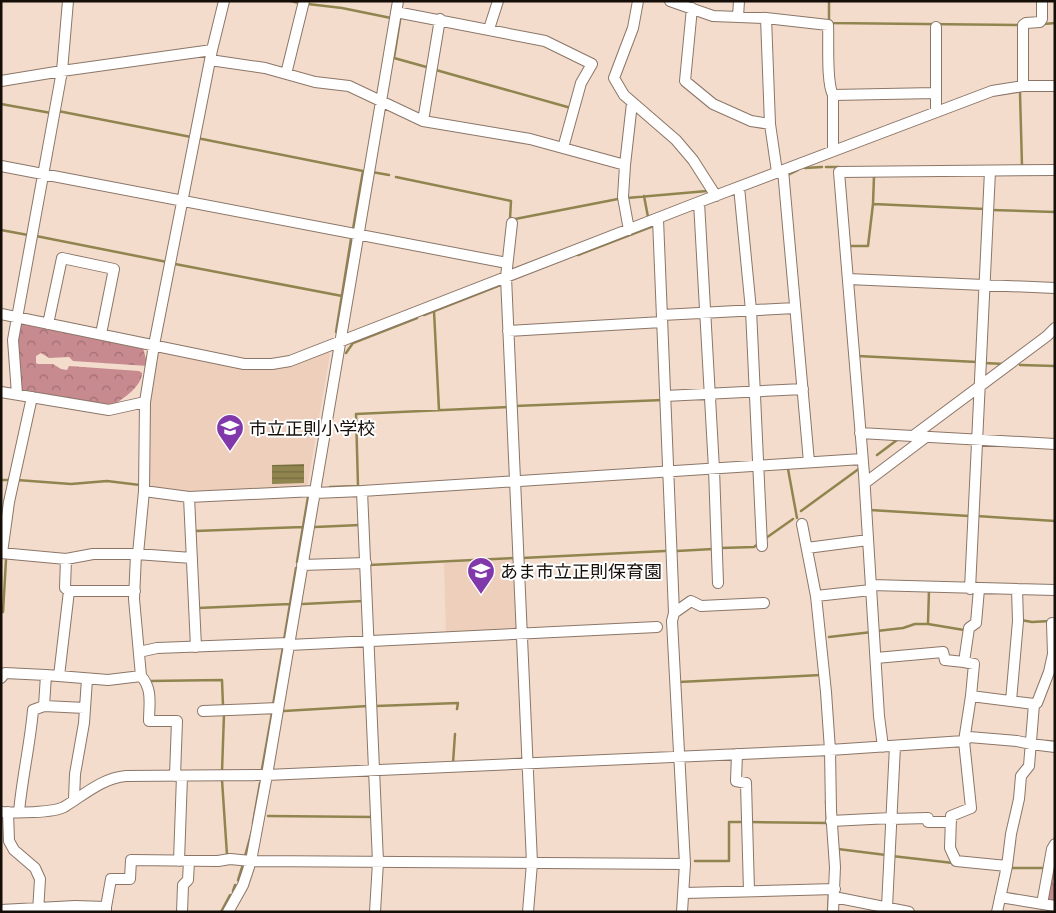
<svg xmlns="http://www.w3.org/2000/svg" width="1056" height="913" font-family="'Noto Sans','Noto Sans JP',sans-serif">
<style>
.built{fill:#edcfbb}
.forest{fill:url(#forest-crowns)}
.water{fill:url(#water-rules)}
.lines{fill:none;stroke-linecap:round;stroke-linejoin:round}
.stream{stroke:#90854f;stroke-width:2.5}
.street-casing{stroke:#8b7668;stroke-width:12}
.street{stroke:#fff;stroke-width:10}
.labels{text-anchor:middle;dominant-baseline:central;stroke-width:4;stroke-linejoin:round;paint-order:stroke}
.poi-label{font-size:18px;fill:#140d08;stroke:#fff;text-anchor:start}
</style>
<defs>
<pattern id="forest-crowns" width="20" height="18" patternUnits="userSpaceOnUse" patternTransform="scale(1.25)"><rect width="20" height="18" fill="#c78a8f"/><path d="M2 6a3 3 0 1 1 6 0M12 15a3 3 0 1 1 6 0" fill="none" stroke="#a06f73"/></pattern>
<pattern id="water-rules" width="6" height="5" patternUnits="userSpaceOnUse" patternTransform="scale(1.25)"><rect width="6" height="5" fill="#90854f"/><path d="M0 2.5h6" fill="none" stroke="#746b40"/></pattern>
</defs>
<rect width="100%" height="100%" fill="#f3dccc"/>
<path class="built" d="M 326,350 L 330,354 L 307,487 L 190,492 L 148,488 L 147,418 L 156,354 L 161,351 L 241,368 Z
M 515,559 L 518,627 L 516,630 L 446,633 L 444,563 Z"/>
<path class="forest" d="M 21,324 L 143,348 L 148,366 L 73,361 L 69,357 L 49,358 L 41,353 L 36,356 L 36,363 L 38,364 L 53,364 L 61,369 L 67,370 L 69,366 L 139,371 L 142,373 C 142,386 123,399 113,405 L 24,391 L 21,390 L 17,340 Z
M 1055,859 L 1055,876 L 1053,882 L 1055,887 L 1055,903 L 1045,901 Z"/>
<path class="water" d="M 304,464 L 304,483 L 272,484 L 272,465 Z"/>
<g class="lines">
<path class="stream" d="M 291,1 L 299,3
M 829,1 L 829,23 L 1019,25 L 1019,26
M 308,4 L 342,8 L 391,18
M 400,20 L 394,58 L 430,68
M 1044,24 L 1055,23
M 436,70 L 571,108
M 1020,93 L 1022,166
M 1,104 L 51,113
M 58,111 L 191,137
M 197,138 L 363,171 L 353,229
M 826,167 L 839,167
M 805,168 L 822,167
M 372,172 L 389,175
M 788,175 L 798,170
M 396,177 L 511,201 L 510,219
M 644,196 L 648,217
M 627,198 L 707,191
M 873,204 L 874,176
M 991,210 L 1055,212
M 515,219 L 618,199
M 1,230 L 28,235
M 36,236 L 167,262
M 849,246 L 868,246 L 873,204 L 985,209
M 578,255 L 656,225
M 175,264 L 342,296
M 434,311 L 439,410
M 424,315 L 503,284
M 336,332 L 351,239
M 346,353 L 353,343 L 417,318
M 858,356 L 977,362
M 984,363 L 1005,364
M 1020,365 L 1055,366
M 515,406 L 663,400
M 877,455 L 897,440
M 788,469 L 797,518
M 1,480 L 10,480
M 17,480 L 71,484 L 107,481 L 140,485
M 330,487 L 358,486 L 356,414 L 509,407
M 870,510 L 969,516
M 801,511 L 860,468
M 977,516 L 1055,521
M 315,527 L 360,525
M 195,531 L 303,527
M 766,538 L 793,519
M 721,548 L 754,547 L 758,544
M 677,551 L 713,549
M 522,558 L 665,551
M 297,562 L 308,497
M 369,565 L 515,558
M 303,604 L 363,601
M 198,608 L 290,604
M 1,612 L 3,612 L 6,560
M 1021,620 L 1032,622 L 1050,621
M 928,623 L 929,590
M 877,631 L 903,628 L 915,624 L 928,624 L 964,630
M 829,637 L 872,632
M 284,640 L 296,568
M 149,681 L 222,680 L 223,706
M 679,682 L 821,675
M 273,705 L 283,647
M 376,706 L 458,703 L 457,709
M 284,711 L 368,706
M 1047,741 L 1055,742
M 453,763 L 455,734
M 262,769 L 272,713
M 222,772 L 224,714
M 222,780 L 227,855
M 826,801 L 827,820
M 268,816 L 373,817
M 750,822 L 827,823
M 253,823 L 260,783
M 838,849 L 886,855
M 245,856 L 252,831
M 892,856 L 953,863
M 695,861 L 729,861 L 729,822 L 742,822
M 1010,868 L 1045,868
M 238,880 L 243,864
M 233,891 L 235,885
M 221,912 L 230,895
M 828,912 L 829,895"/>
<defs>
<path id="street" d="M 638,1 L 633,28 L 614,78 L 624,95 L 676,140 L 693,160 L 716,196
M 670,1 L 713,16 L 766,18 L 770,124 L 777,172
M 692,8 L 685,81 L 713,104 L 751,121 L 770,124
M 396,12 L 545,41 L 592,64 L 581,83 L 563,148
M 738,17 L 739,1
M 766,18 L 828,25 C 829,42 826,82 833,95
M 489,29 L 498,1
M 210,60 L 265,68 L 315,82 L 349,86 L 423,121 L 530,139 L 625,165
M 286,74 L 304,1
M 1,81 L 62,71 L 212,50
M 1023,86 L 1023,25 L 1026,23 L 1040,22 L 1042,19 L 1042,1
M 936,112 L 936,27
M 423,121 L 440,19
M 833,151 L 833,95 L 936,93
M 1,166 L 507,263
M 783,170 L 809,462
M 739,187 L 751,310 L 762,546
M 699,202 L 714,469 L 718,583
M 658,219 L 674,613 L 672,621 L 685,864 L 682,912
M 512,223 L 506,277 L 532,863 L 528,912
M 629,230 L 623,197 L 625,165 L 632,103
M 848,279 L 1055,288
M 1,314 L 244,364 L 272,364 L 290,361 L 699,202 L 992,91 L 1023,86 L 1055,86
M 662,315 L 795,308
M 48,324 L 62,258 L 114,269 L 101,334
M 508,331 L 662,322
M 1,392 L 109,410 L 145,402
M 17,394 L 13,340 L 62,71 L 68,1
M 665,396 L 803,389
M 860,433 L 1055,444
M 913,436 L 1047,336 L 1055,328
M 865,483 L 926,437
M 144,491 L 189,497 L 315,491
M 362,491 L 378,862 L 375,912
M 315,493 L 362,491 L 862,459
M 189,497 L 196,647
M 802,524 L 816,596 L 826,692 L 830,750 L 831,810 L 835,867 L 833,912
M 807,548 L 868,540
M 1,553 L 66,559 L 93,554 L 136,554 L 192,558
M 2,553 L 9,502 L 32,397
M 138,554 L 144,491 L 145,402 L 154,345 L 212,50 L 224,1
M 66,559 L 65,588 L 69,591 L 135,591
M 302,565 L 366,563
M 871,585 L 1055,590
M 970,589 L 990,171
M 979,589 L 976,623 L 969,628 L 964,662 L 974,664 L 971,696 L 964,741 L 971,808 L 951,816 L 950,848 L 956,861 L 1007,866
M 816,596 L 871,590
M 674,613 L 691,601 L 701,606 L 764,603
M 289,645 L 657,627
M 139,652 L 157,648 L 289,643
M 876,658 L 943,652 L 945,660 L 964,662
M 59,676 L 69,591
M 141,676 C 153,689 149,705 149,721 L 177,721 L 175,776
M 1,678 L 5,673 L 46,675 L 108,680 L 141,676 L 134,599 L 136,554
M 971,696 L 1034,704 L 1029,766 L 1021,776 L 1019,799 L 1011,834 L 1007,866 L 997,912
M 1011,701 L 1018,621 L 1017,589
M 1034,704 L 1037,703 L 1049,672 L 1053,654 L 1052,623
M 44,706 L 85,708
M 203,711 L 278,708
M 883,747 L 879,716 L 864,474 L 839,172 L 1055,170
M 737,754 L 736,781 L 746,783 L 749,891
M 74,799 L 75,774 L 84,723 L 87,679
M 1,812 C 14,813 53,813 64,807 C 84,795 102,778 126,776 L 267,775 L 830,750 L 964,741 L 969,737 L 1017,741 L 1031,744 L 1055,747
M 8,812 L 9,841 L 14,850 L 35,868 L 40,879 L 38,912
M 19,812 C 22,778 30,745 33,710 L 44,706 L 46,675
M 891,819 L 928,818 L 928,822 L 951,822
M 831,821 L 891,818
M 179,861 L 182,776
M 684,893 L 835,889
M 834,897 L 909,912
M 1000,897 L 1055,906
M 1042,904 L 1052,849 L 1055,844
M 106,907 L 111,879 L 130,879 L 131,860 L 218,861 L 230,859 L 251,861 L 685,864
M 887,907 L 895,746
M 1,910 L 75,906 L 106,907 L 106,912
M 182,912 L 183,885 L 188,880 L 189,861
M 228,912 L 243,885 L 251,861 L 267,775 L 398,1"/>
</defs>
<use href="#street" class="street-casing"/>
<use href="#street" class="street"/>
</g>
<defs>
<symbol id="school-pin" viewBox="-11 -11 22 30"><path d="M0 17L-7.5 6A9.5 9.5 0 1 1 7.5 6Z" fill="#8138aa" stroke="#fff"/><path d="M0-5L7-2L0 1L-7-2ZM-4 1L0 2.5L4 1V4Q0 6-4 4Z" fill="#fff"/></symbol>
</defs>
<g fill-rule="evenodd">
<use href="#school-pin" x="214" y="412" width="32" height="43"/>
<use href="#school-pin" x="465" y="555" width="32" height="43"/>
</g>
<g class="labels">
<g class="poi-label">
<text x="249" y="428">市立正則小学校</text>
<text x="500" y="571">あま市立正則保育園</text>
</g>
</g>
<rect width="1056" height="913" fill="none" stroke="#140d08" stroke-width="5"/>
</svg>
